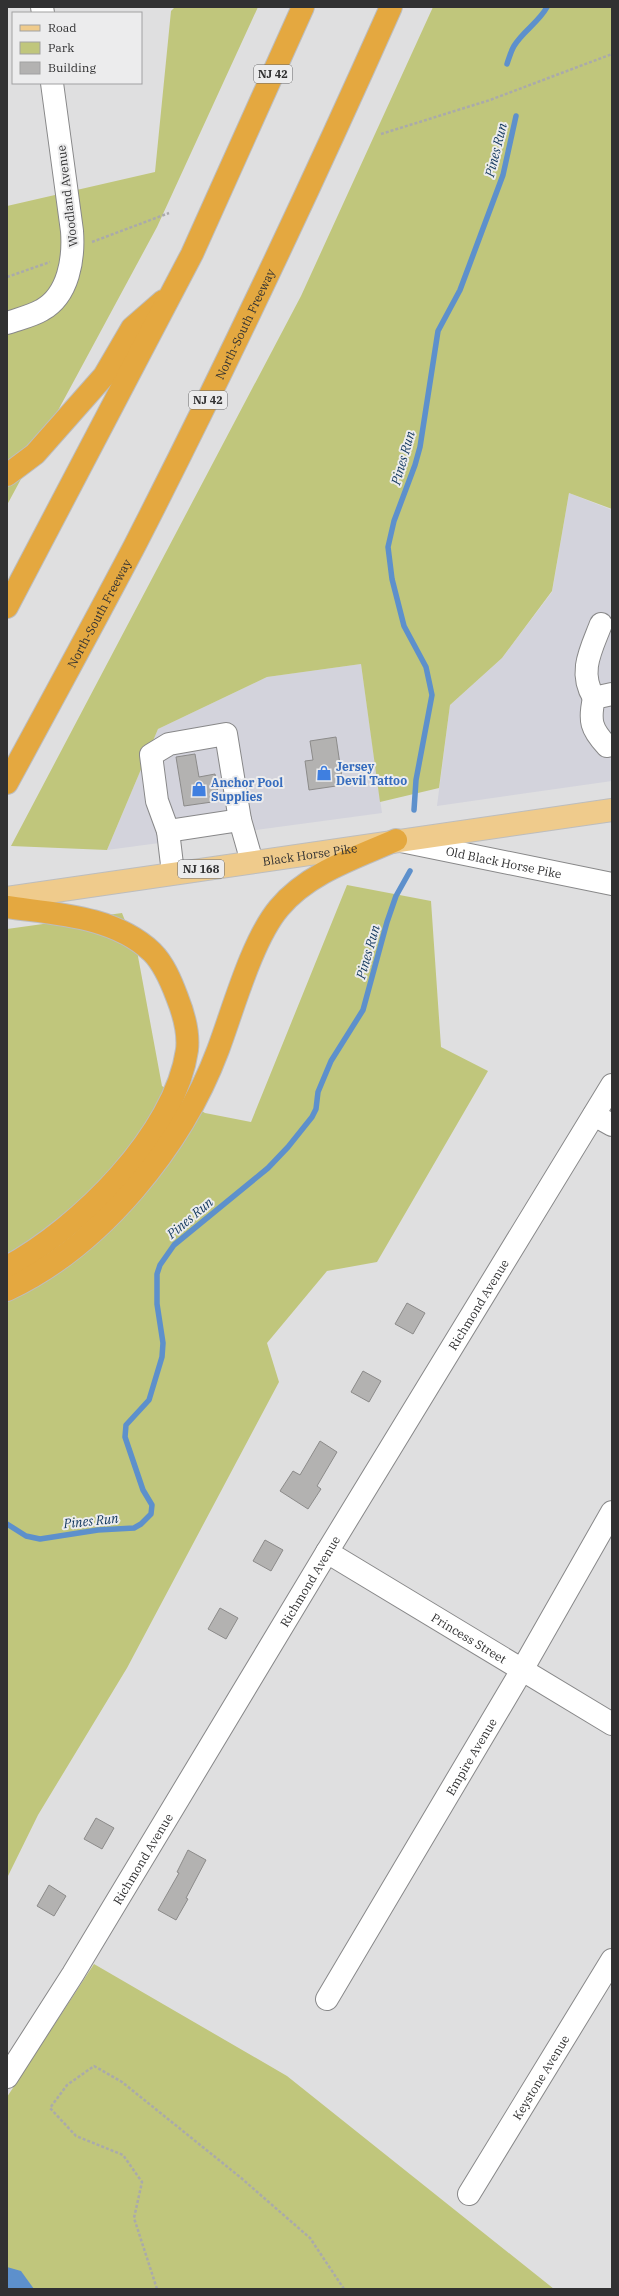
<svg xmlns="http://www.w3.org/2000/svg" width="619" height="2296" font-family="'IBM Plex Serif',serif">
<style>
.built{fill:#d3d3dc}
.green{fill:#c0c67c}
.water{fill:#5d90cc}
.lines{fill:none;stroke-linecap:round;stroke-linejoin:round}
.stream{stroke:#5d90cc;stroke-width:5.5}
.building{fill:#b3b2b1;stroke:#8c8b8a}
.minor-casing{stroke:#888889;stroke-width:24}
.major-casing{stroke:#bdbdbd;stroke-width:24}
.highway-casing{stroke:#bdbdbd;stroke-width:24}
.path{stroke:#aaaaab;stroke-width:2.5;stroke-dasharray:3 2;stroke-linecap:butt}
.minor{stroke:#fff;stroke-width:22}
.major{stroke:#efcb8c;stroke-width:22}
.highway{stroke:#e4a840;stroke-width:22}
.labels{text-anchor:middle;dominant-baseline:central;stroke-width:4;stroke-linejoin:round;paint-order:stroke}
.shield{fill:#ececed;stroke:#69696a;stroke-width:1}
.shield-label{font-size:11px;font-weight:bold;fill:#313132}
.street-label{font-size:12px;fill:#313132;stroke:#ececed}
.shop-label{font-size:12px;font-weight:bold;fill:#366cbe;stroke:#ececed;text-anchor:start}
.water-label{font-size:13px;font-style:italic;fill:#0e345b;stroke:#ececed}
</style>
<rect width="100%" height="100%" fill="#dfdfe0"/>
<path class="built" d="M 569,493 L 612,510 L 612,781 L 437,806 L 450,705 L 502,658 L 552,592 Z
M 361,664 L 382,813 L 107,850 L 158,729 L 267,677 Z"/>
<path class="green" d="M 175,7 L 258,7 L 157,227 L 7,505 L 7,206 L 155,172 L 171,11 Z
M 433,7 L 612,7 L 612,509 L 569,493 L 552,591 L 502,658 L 450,705 L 439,788 L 380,802 L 361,664 L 267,677 L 158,729 L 107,850 L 11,846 L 301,296 Z
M 347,885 L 431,901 L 441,1047 L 488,1071 L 377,1262 L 327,1271 L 267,1343 L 279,1382 L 127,1668 L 38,1815 L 7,1878 L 7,929 L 122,913 L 137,951 L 162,1086 L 205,1113 L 251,1122 Z
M 94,1964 L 287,2076 L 554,2289 L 7,2289 L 7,2097 Z"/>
<path class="water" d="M 7,2267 L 21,2271 L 34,2289 L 7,2289 Z"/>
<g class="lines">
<path class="stream" d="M 507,64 C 509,58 511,51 514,46 C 523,31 539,22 547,7
M 414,810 L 416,780 L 432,695 L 426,667 L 404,626 L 392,579 L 388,547 L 394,521 L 415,465 L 420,447 L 438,331 L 460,290 L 503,175 L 516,116
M 7,1524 L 26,1536 L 40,1539 L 98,1530 L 134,1528 L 141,1524 L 151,1514 L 152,1505 L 143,1490 L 125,1437 L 126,1425 L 149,1400 L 162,1357 L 163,1343 L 157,1304 L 157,1274 L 160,1265 L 174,1245 L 268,1168 L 288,1147 L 312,1117 L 316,1109 L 318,1092 L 331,1061 L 363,1010 L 387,922 L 396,896 L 410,871"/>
</g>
<path class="building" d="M 336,737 L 343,785 L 309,790 L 305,761 L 313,760 L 310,741 Z
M 195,754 L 199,777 L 215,774 L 219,801 L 184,806 L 176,757 Z
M 407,1303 L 425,1313 L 413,1334 L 395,1324 Z
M 363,1371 L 381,1381 L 369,1402 L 351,1392 Z
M 320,1441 L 337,1452 L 317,1486 L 321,1489 L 308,1509 L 280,1491 L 293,1471 L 300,1475 Z
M 265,1540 L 283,1550 L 271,1571 L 253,1561 Z
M 220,1608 L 238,1618 L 226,1639 L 208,1629 Z
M 96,1818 L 114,1828 L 102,1849 L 84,1839 Z
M 188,1850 L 206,1860 L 186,1898 L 188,1899 L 176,1920 L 158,1910 L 179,1873 L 177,1872 Z
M 49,1885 L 66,1896 L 54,1916 L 37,1906 Z"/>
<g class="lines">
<defs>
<g id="minor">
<path d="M 42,7 L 43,13"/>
<path d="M 7,323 C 18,319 32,316 42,310 C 69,295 74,258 72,231 L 52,83"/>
<path d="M 612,694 L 594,698 C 589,721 591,729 607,746 L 612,745"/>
<path d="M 594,698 C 578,672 591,650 601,624"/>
<path d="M 168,831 L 157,801 L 151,755 L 169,744 L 226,734 L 240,820"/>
<path id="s1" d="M 401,841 L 612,884"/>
<path d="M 173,873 L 168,831 L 240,820 L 252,862"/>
<path d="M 594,1115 L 612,1125"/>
<path id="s2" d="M 327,1552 L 612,1724"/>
<path id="s3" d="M 327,1999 L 522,1670 L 612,1512"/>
<path id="s4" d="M 7,2077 L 73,1974 L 327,1552 L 612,1085"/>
<path id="s5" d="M 469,2194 L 612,1960"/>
</g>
<g id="major">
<path id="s6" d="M 7,898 L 612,810"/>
</g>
<g id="highway">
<path d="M 7,475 L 35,454 L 104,376 L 132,328 L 163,301"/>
<path d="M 7,607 L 192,254 L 303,7"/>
<path id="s7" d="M 7,783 C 50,704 93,625 135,545 C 225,369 310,189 391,7"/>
<path d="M 7,907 C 56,914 114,916 152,952 C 164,964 171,981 177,997 C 183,1012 189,1033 187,1050 C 175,1134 79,1228 7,1267"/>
<path d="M 7,1290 C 101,1246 182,1146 218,1050 C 233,1010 252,940 279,908 C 308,873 355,858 396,840"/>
</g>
</defs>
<use href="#minor" class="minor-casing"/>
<use href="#major" class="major-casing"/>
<use href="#highway" class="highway-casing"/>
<path class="path" d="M 381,134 L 490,100 L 612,54
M 92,242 L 169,213
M 7,277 L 50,262
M 157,2289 L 134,2218 L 142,2182 L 123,2155 L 76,2136 L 50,2108 L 67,2085 L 94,2066 L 122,2082 L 240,2177 L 310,2238 L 344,2289"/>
<use href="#minor" class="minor"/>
<use href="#major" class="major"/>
<use href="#highway" class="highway"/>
</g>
<defs>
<symbol id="shop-bare" viewBox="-9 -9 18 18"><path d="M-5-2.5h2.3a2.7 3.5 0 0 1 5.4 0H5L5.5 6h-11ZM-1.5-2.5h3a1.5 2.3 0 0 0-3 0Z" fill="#3f7fe0" stroke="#ececed" stroke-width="2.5" paint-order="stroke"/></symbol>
</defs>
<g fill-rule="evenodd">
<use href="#shop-bare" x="313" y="762" width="22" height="22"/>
<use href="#shop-bare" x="188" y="778" width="22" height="22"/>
</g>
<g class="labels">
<g class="shield">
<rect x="254" y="65" width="38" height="18" rx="3"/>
<rect x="189" y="391" width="38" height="18" rx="3"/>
<rect x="178" y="860" width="46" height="18" rx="3"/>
</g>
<g class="shield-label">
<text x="273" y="74">NJ 42</text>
<text x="208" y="400">NJ 42</text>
<text x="201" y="869">NJ 168</text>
</g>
<g class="street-label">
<text transform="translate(67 196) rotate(-97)">Woodland Avenue</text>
<text stroke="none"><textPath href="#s7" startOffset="517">North-South Freeway</textPath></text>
<text stroke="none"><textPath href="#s7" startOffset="193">North-South Freeway</textPath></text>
<text stroke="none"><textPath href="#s6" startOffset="306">Black Horse Pike</textPath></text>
<text stroke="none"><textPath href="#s1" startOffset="105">Old Black Horse Pike</textPath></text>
<text stroke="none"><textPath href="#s4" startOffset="905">Richmond Avenue</textPath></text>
<text stroke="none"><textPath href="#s4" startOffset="581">Richmond Avenue</textPath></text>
<text stroke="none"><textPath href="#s2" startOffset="166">Princess Street</textPath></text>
<text stroke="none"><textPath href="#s3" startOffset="282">Empire Avenue</textPath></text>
<text stroke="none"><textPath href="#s4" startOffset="257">Richmond Avenue</textPath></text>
<text stroke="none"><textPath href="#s5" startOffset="137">Keystone Avenue</textPath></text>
</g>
<g class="shop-label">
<text x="336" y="766">Jersey<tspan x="336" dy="14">Devil Tattoo</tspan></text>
<text x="211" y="782">Anchor Pool<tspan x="211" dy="14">Supplies</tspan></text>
</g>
<g class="water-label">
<text transform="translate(496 150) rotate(-76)">Pines Run</text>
<text transform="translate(403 458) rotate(-74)">Pines Run</text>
<text transform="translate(368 952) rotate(-74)">Pines Run</text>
<text transform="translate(190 1218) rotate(-40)">Pines Run</text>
<text transform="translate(91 1521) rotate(-6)">Pines Run</text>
</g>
</g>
<rect width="619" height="2296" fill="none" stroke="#313132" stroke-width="16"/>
<rect x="12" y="12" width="130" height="72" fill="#ececed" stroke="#a1a1a2"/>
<rect x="20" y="25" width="20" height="6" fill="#efcb8c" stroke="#a1a1a2"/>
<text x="48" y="32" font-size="12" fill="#313132">Road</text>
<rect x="20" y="42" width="20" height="12" fill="#c0c67c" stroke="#a1a1a2"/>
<text x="48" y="52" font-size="12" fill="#313132">Park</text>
<rect x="20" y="62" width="20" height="12" fill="#b3b2b1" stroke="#a1a1a2"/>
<text x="48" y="72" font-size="12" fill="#313132">Building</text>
</svg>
